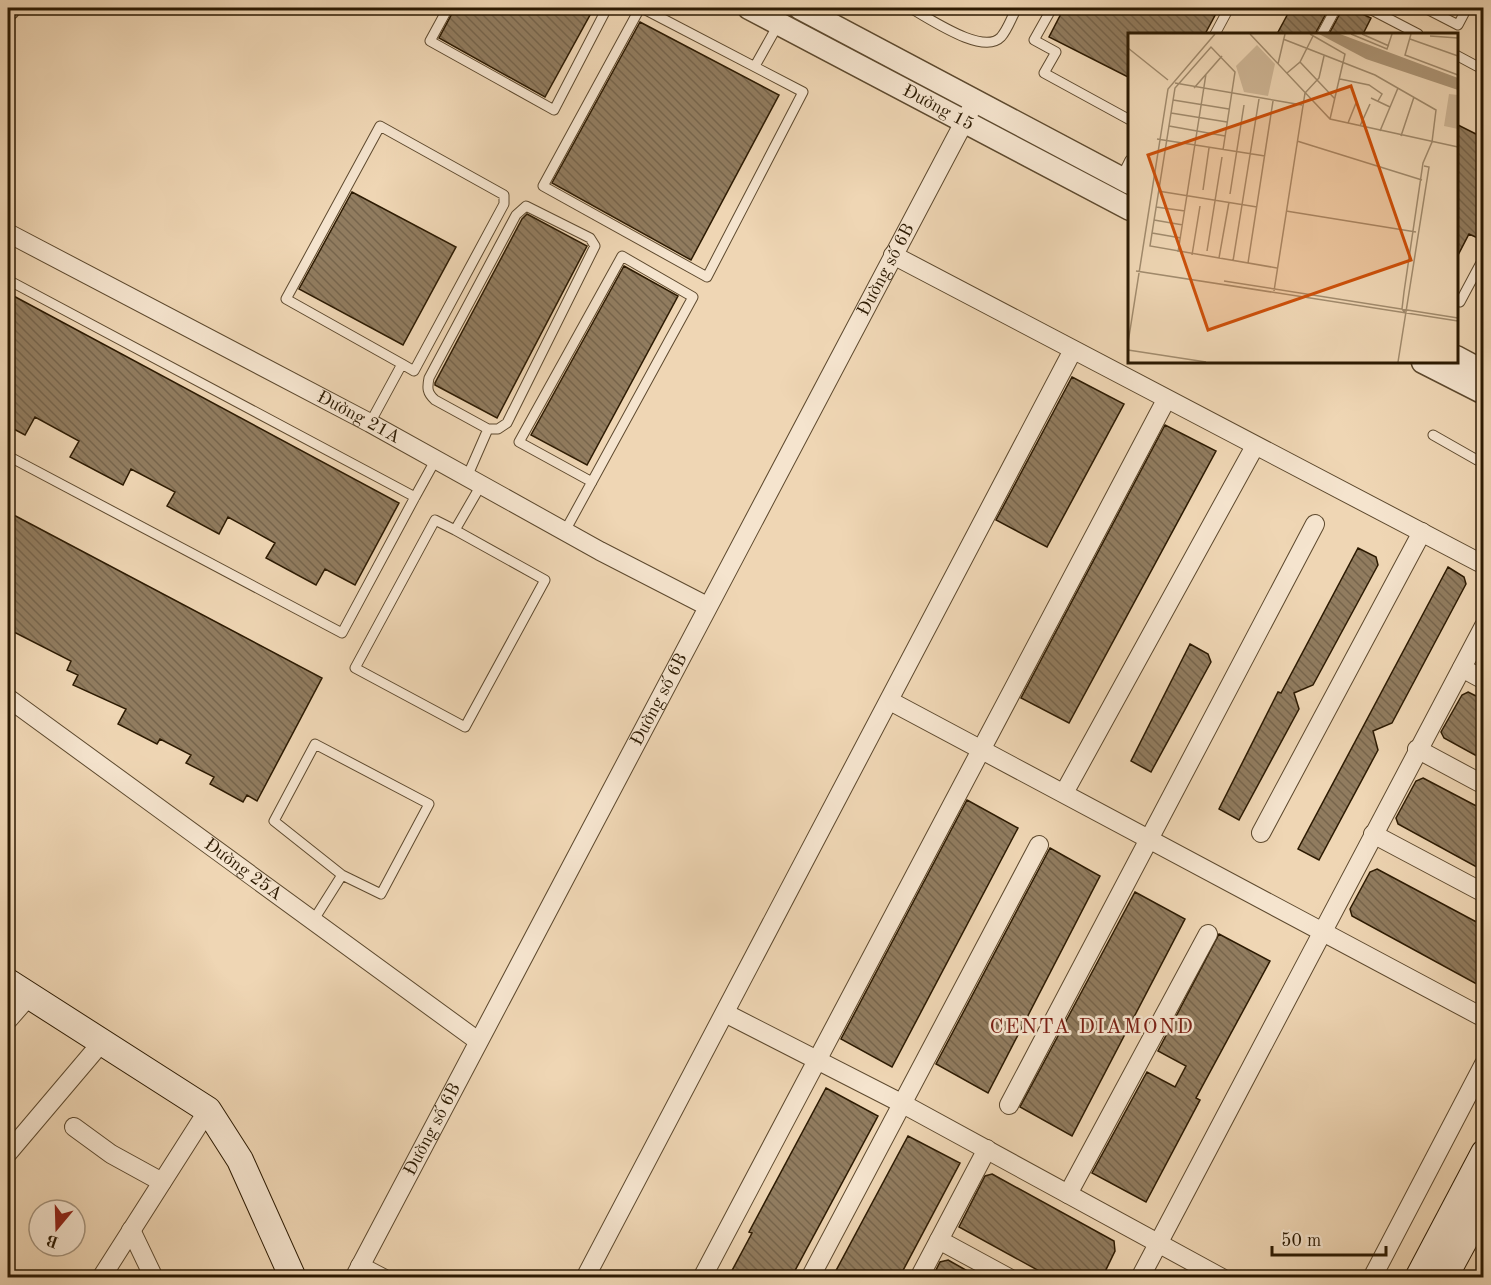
<svg xmlns="http://www.w3.org/2000/svg" width="1491" height="1285" font-family="'Old Standard TT',serif">
<style>
.building{fill:url(#building-back-hatch);stroke:#2c1a02;stroke-width:1.5}
.lines{fill:none;stroke-linecap:round;stroke-linejoin:round}
.service-casing{stroke:#5d492e;stroke-width:11}
.minor-casing{stroke:#5d492e;stroke-width:20}
.tertiary-casing{stroke:#5d492e;stroke-width:25}
.secondary-casing{stroke:#2c1a02;stroke-width:28}
.service{stroke:#f5e4ce;stroke-width:9}
.minor{stroke:#f5e4ce;stroke-width:18}
.tertiary{stroke:#f5e4ce;stroke-width:22}
.secondary{stroke:#f5e4ce;stroke-width:26}
.labels{text-anchor:middle;dominant-baseline:central;stroke-width:5;stroke-linejoin:round;paint-order:stroke}
.street-label{font-size:18px;fill:#2c1a02;stroke:#f5e4ce}
.quarter-label{font-size:21px;letter-spacing:1.5px;fill:#7a1f14;stroke:#f5e4ce}
.inset-road{fill:none;stroke:#a18b6d;stroke-width:1.5}
.view{fill:#cc500a;fill-opacity:0.15;stroke:#cc500a;stroke-width:3}
.inset-edge{fill:none;stroke:#2c1a02;stroke-width:3}
</style>
<defs>
<pattern id="building-back-hatch" width="6" height="6" patternUnits="userSpaceOnUse" patternTransform="scale(1.5)"><rect width="6" height="6" fill="#917c5f"/><path d="M-1 5l2 2M0 0l6 6M5-1l2 2" fill="none" stroke="#77654c"/></pattern>
</defs>
<rect width="100%" height="100%" fill="#efd6b4"/>
<filter id="stains"><feTurbulence type="fractalNoise" baseFrequency=".00333" numOctaves="4"/><feColorMatrix values="0 0 0 0 .2 0 0 0 0 .09 0 0 0 0 .02 0 0 0 .5 -.17"/></filter>
<radialGradient id="worn" r=".72"><stop offset=".6" stop-color="#630" stop-opacity="0"/><stop offset="1" stop-color="#630" stop-opacity=".3"/></radialGradient>
<path class="building" d="M 455,8 L 576,8 L 590,15 L 545,97 L 439,38 Z
M 1064,8 L 1219,8 L 1205,34 L 1130,34 L 1130,78 L 1049,37 Z
M 1291,8 L 1329,8 L 1315,34 L 1277,34 Z
M 1343,8 L 1350,8 L 1371,18 L 1363,34 L 1329,34 Z
M 640,22 L 779,95 L 691,260 L 552,183 Z
M 1456,124 L 1484,138 L 1484,232 L 1480,239 L 1469,234 L 1456,259 Z
M 352,192 L 456,247 L 403,345 L 299,289 Z
M 527,214 L 587,246 L 497,418 L 435,385 L 435,383 L 522,219 Z
M 624,266 L 678,296 L 587,465 L 531,435 Z
M 8,293 L 399,503 L 355,585 L 325,569 L 316,585 L 266,558 L 275,543 L 228,517 L 219,534 L 167,506 L 175,492 L 131,469 L 123,485 L 70,457 L 79,441 L 35,417 L 25,435 L 8,426 Z
M 1072,377 L 1124,404 L 1047,547 L 996,520 Z
M 1165,425 L 1216,451 L 1069,723 L 1021,698 Z
M 8,512 L 322,678 L 257,801 L 247,795 L 243,802 L 210,784 L 214,777 L 186,763 L 191,755 L 160,739 L 157,744 L 118,724 L 126,709 L 73,685 L 78,675 L 67,670 L 71,661 L 8,629 Z
M 1358,548 L 1376,557 L 1378,565 L 1313,685 L 1294,693 L 1299,709 L 1239,820 L 1219,809 L 1278,692 L 1281,693 Z
M 1448,567 L 1464,577 L 1466,584 L 1392,723 L 1373,731 L 1378,750 L 1319,860 L 1298,849 Z
M 1190,644 L 1208,654 L 1211,662 L 1151,772 L 1131,761 Z
M 1468,692 L 1484,700 L 1484,760 L 1444,738 L 1441,732 L 1462,695 Z
M 1423,778 L 1484,810 L 1484,871 L 1398,824 L 1396,818 L 1416,781 Z
M 967,800 L 1018,828 L 892,1067 L 841,1039 Z
M 1050,848 L 1100,876 L 988,1093 L 936,1064 Z
M 1377,869 L 1484,926 L 1484,988 L 1352,916 L 1350,909 L 1370,872 Z
M 1135,892 L 1185,919 L 1072,1136 L 1020,1107 Z
M 1219,934 L 1270,961 L 1196,1098 L 1200,1100 L 1146,1202 L 1092,1173 L 1147,1072 L 1175,1087 L 1186,1066 L 1158,1051 Z
M 826,1088 L 878,1116 L 791,1278 L 728,1278 L 752,1233 L 749,1232 Z
M 908,1136 L 960,1163 L 899,1278 L 832,1278 Z
M 992,1174 L 1114,1241 L 1115,1251 L 1102,1278 L 1052,1278 L 959,1227 L 985,1176 Z
M 948,1260 L 980,1278 L 932,1278 L 940,1262 Z"/>
<g class="lines">
<defs>
<path id="service" d="M 448,8 L 430,41 L 554,110 L 607,8
M 640,8 L 543,186 L 707,277 L 803,92 L 642,8
M 910,8 C 929,18 983,56 1001,37 C 1008,29 1012,16 1017,8
M 1052,8 L 1034,40 L 1056,52 L 1044,73 L 1130,120
M 1368,8 L 1418,34
M 1425,8 L 1458,25 L 1467,8
M 1215,34 L 1229,8
M 1322,34 L 1336,8
M 1456,55 L 1484,70
M 755,66 L 779,23
M 1121,178 L 1130,160
M 8,280 L 415,497 L 436,459
M 1456,300 L 1460,302 L 1484,257
M 370,423 L 402,364 L 414,371 L 504,204 L 504,195 L 380,126 L 286,299 L 402,364
M 1433,435 L 1484,464
M 8,456 L 342,633 L 415,497
M 467,477 L 488,429 L 498,429 L 507,423 L 595,246 L 590,238 L 526,206 L 516,215 L 429,378 C 427,388 427,393 435,400 L 488,429
M 455,530 L 435,520 L 355,668 L 465,727 L 545,580 L 455,530 L 481,485
M 565,531 L 693,297 L 622,256 L 519,442 L 592,482
M 313,921 L 342,875 L 381,894 L 429,804 L 315,744 L 274,821 L 342,875"/>
<g id="minor">
<path id="s1" d="M 8,233 L 370,423 L 600,551 L 707,606"/>
<path d="M 893,255 L 1484,565"/>
<path d="M 1462,668 L 1484,680"/>
<path id="s2" d="M 8,698 L 478,1041"/>
<path d="M 890,701 L 1484,1018"/>
<path d="M 1417,749 L 1484,785"/>
<path d="M 1064,793 L 1255,446"/>
<path d="M 1261,833 L 1422,532"/>
<path d="M 1373,834 L 1484,893"/>
<path d="M 725,1013 L 903,1104 L 1222,1278"/>
<path d="M 8,1020 L 29,996"/>
<path d="M 1009,1105 L 1315,524"/>
<path d="M 74,1127 L 111,1154 L 162,1182"/>
<path d="M 8,1153 L 102,1042"/>
<path d="M 1068,1194 L 1208,934"/>
<path d="M 131,1230 L 154,1278"/>
<path d="M 939,1240 L 1009,1278"/>
<path d="M 360,1266 L 383,1278"/>
<path d="M 101,1278 L 208,1110"/>
<path id="s3" d="M 354,1278 L 971,109"/>
<path d="M 585,1278 L 1073,350"/>
<path d="M 702,1278 L 1166,400"/>
<path d="M 810,1278 L 1039,845"/>
<path d="M 919,1278 L 987,1149"/>
<path d="M 1140,1278 L 1484,626"/>
<path d="M 1372,1278 L 1484,1064"/>
</g>
<g id="tertiary">
<path id="s4" d="M 749,8 L 1130,209"/>
<path d="M 800,8 L 1130,183"/>
<path d="M 8,9 L 8,8"/>
<path d="M 1456,357 L 1484,372"/>
<path d="M 1423,362 L 1484,393"/>
</g>
<path id="secondary" d="M 8,982 L 208,1110 L 240,1160 L 293,1278
M 1418,1278 L 1484,1153
M 1444,1278 L 1484,1204"/>
</defs>
<use href="#service" class="service-casing"/>
<use href="#minor" class="minor-casing"/>
<use href="#tertiary" class="tertiary-casing"/>
<use href="#secondary" class="secondary-casing"/>
<use href="#service" class="service"/>
<use href="#minor" class="minor"/>
<use href="#tertiary" class="tertiary"/>
<use href="#secondary" class="secondary"/>
</g>
<g class="labels">
<g class="street-label">
<text stroke="none"><textPath href="#s4" startOffset="214">Đường 15</textPath></text>
<text stroke="none"><textPath href="#s3" startOffset="1140">Đường số 6B</textPath></text>
<text stroke="none"><textPath href="#s1" startOffset="396">Đường 21A</textPath></text>
<text stroke="none"><textPath href="#s3" startOffset="654">Đường số 6B</textPath></text>
<text stroke="none"><textPath href="#s2" startOffset="291">Đường 25A</textPath></text>
<text stroke="none"><textPath href="#s3" startOffset="168">Đường số 6B</textPath></text>
</g>
<g class="quarter-label">
<text x="1092" y="1027">CENTA DIAMOND</text>
</g>
</g>
<g transform="translate(1128 33)">
<rect width="330" height="330" fill="#efd6b4"/>
<path d="M 129,12 L 147,31 L 140,63 L 116,59 L 108,33 ZM 321,61 L 330,62 L 330,96 L 316,93 Z" fill="#ceb696"/>
<path d="M 191,1 L 212,1 L 330,45 L 330,57 L 238,26 Z" fill="#ad9677"/>
<path class="inset-road" d="M 122,1 L 202,86 L 330,114M 182,1 L 217,21 L 202,86M 223,1 L 259,16 L 264,1M 234,1 L 261,13M 283,1 L 277,22 L 330,42M 302,3 L 330,5M 155,6 L 247,42 L 308,77 L 304,109 L 295,130 L 276,259 L 274,276 L 278,281M 282,6 L 330,23M 0,15 L 40,47M 172,29 L 207,66M 150,31 L 157,1M 159,40 L 172,29 L 185,3M 212,46 L 241,52 L 254,61 L 250,68M 47,50 L 174,72M 66,55 L 94,23M 243,65 L 262,74M 45,67 L 101,76M 43,80 L 99,89M 220,90 L 228,70M 41,93 L 97,103M 232,93 L 242,71M 252,98 L 270,55M 273,103 L 286,64M 29,106 L 137,123M 169,108 L 294,147M 95,117 L 107,39 L 83,14 L 47,55 L 22,213 L 149,235M 75,157 L 81,115M 30,158 L 129,174M 102,161 L 116,72M 28,174 L 57,178M 158,178 L 288,199M 26,187 L 55,192M 24,200 L 53,205M 79,218 L 94,124M 50,219 L 78,41M 64,222 L 72,173M 91,225 L 101,169M 105,228 L 131,66M 120,230 L 145,68M 8,238 L 330,288M 96,248 L 330,285M 146,258 L 177,60 L 191,45 L 196,23M 0,310 L 40,56 L 87,1M 0,317 L 78,329M 270,329 L 301,134 L 296,133"/>
<path class="view" d="M 223,53 L 283,227 L 80,297 L 20,122 Z"/>
<rect width="330" height="330" class="inset-edge"/>
</g>
<rect width="1491" height="1285" fill="none" stroke="#efd6b4" stroke-width="30"/>
<rect x="9" y="9" width="1473" height="1267" fill="none" stroke="#2c1a02" stroke-width="3"/>
<rect x="15" y="15" width="1461" height="1255" fill="none" stroke="#2c1a02" stroke-width="1.5"/>
<g transform="translate(57 1228) rotate(199)"><circle r="28" fill="#f5e4ce" stroke="#a5937c" stroke-width="1.5"/>
<path d="M0-4.5L10 22L0 15L-10 22Z" fill="#8f2418"/>
<text y="-9" font-size="16" font-weight="bold" text-anchor="middle" fill="#2c1a02">B</text>
</g>
<path d="M1272 1246v9h114v-9" fill="none" stroke="#2c1a02" stroke-width="3"/>
<text x="1281" y="1246" font-size="18" fill="#2c1a02" stroke="#f5e4ce" stroke-width="4.5" paint-order="stroke">50 m</text>
<rect width="100%" height="100%" filter="url(#stains)"/>
<rect width="100%" height="100%" fill="url(#worn)"/>
</svg>
